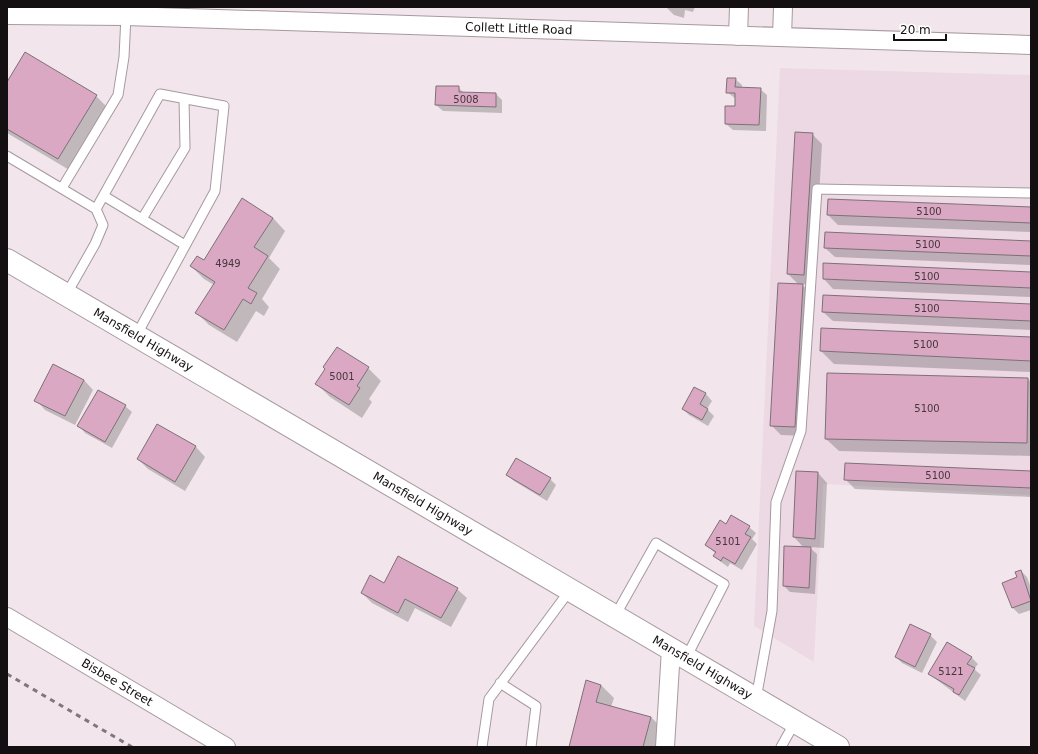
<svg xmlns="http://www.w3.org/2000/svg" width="1038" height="754" font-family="'DejaVu Sans',sans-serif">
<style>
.built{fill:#edd9e4}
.shadow{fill:#0003}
.building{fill:#dba8c4;stroke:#7c7177}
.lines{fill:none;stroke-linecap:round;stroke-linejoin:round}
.service-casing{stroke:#a5999f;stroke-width:11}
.minor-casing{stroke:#a5999f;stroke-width:20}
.primary-casing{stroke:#a5999f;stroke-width:24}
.service{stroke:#fff;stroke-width:9}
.minor{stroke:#fff;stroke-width:18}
.primary{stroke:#fff;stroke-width:22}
.rail{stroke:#7f777b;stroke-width:3;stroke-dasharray:5 5;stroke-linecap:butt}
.labels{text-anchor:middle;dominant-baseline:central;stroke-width:3.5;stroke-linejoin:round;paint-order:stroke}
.number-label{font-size:10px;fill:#46363e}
.street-label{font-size:12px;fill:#141012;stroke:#fff}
</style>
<rect width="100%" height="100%" fill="#f2e6ec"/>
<path class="built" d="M 780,68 L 1031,75 L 1031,495 L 823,484 L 814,662 L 754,626 Z"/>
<path class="shadow" d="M 666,7 L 695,7 L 693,12 L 685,10 L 684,18 L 674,15 Z
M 735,79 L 742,85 L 742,88 L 760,89 L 767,95 L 766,131 L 733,130 L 726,124 L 736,107 L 736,99 L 727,92 Z
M 7,84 L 96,96 L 109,109 L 71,171 L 7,133 Z
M 458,87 L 464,93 L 496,94 L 502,100 L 502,113 L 443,111 L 436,105 Z
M 812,134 L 822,144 L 814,285 L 801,284 L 813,295 L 805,436 L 781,435 L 771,425 L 799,285 L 788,274 Z
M 1031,208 L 1031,232 L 838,225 L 828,215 Z
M 273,218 L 285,231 L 269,258 L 280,269 L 262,299 L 269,307 L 264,316 L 256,311 L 237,342 L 209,325 L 197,313 L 214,285 L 204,279 L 191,266 L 204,261 Z
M 1031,242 L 1031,265 L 835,257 L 825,248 Z
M 1031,273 L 1031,297 L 833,289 L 824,279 Z
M 1031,305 L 1031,330 L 833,321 L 823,312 Z
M 1031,338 L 1031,372 L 834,364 L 821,351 Z
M 368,368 L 381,381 L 369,399 L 372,402 L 362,418 L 330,397 L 317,384 Z
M 828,374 L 1028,379 L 1031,382 L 1031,456 L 839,451 L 826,439 Z
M 84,380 L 93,390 L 75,425 L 45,410 L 36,400 Z
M 695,388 L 706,394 L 712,401 L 707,409 L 714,416 L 708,426 L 689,415 L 683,409 Z
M 125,406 L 132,412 L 112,448 L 85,433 L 79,426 Z
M 158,425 L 196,447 L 205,457 L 185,491 L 148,469 L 138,459 Z
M 1031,472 L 1031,497 L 855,489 L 845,479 Z
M 818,473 L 827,483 L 824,548 L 809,547 L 817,554 L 815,594 L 790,592 L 784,586 L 804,548 L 794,537 Z
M 507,475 L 550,479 L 556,485 L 547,501 L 514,481 Z
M 749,527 L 756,533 L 752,539 L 757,544 L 742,570 L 730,563 L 728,567 L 721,562 L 715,556 L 716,554 L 706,545 Z
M 1021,571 L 1027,577 L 1031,588 L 1031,610 L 1019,614 L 1013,608 L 1004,583 L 1018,578 Z
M 385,584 L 457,589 L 467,598 L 451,627 L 415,608 L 408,622 L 372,603 L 362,593 Z
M 911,626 L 930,635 L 937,642 L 922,673 L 902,663 L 896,657 Z
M 971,657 L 978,664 L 974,669 L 981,675 L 965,701 L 929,674 Z
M 601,685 L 614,698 L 611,707 L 651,717 L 664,730 L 659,747 L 570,747 Z"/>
<path class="building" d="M 25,52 L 97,95 L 58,159 L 7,129 L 7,82 Z
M 727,78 L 736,78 L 735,87 L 761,88 L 759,125 L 725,124 L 725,106 L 735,106 L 735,93 L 726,93 Z
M 436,86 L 459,86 L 459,92 L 496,93 L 496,107 L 435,105 Z
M 795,132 L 813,133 L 804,275 L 787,274 Z
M 242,198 L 273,218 L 254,247 L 268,256 L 248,288 L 257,293 L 251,304 L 243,299 L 224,330 L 195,313 L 215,282 L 190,266 L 197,256 L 204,260 Z
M 828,199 L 1031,207 L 1031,223 L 827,215 Z
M 825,232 L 1031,241 L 1031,256 L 824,248 Z
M 823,263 L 1031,272 L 1031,288 L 823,279 Z
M 778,283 L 803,284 L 795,427 L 770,426 Z
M 823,295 L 1031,304 L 1031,321 L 822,312 Z
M 821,328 L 1031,337 L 1031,361 L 820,351 Z
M 337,347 L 369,367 L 357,386 L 360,388 L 349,405 L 315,384 L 325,369 L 323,367 Z
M 53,364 L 84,380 L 65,416 L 34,401 Z
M 827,373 L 1028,378 L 1027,443 L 825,439 Z
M 694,387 L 706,393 L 700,404 L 708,409 L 702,420 L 682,409 Z
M 98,390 L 126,405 L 105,442 L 77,426 Z
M 157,424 L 196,446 L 175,482 L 137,459 Z
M 516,458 L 551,478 L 540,495 L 506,475 Z
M 845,463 L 1031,471 L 1031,488 L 844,480 Z
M 796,471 L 818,472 L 815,539 L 793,537 Z
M 731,515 L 750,526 L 745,534 L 751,537 L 735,564 L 723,557 L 721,561 L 713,556 L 716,552 L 705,545 L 720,520 L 726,524 Z
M 784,546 L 811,547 L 809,588 L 783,586 Z
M 398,556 L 458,588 L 441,618 L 405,599 L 398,613 L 361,593 L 370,575 L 384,583 Z
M 1021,570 L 1031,601 L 1012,608 L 1002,583 L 1017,577 L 1015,572 Z
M 910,624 L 931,634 L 915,667 L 895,657 Z
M 947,642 L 972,657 L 967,664 L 975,668 L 959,695 L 953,692 L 954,689 L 928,674 Z
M 586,680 L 601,685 L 596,702 L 651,717 L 643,747 L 569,747 Z"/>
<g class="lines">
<defs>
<path id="service" d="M 7,156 L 96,209 L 103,225 L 95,244 L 66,295
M 62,188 L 118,95 L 124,57 L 126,16
M 104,196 L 185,245
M 96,209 L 160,94 L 224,106 L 215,191 L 136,336
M 142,219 L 185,148 L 184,99
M 615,616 L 656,543 L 724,584 L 686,658
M 500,683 L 536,706 L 531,747
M 756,699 L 772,611 L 776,502 L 801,431 L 817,189 L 1031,193
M 482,747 L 489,699 L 570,590
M 781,747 L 795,722"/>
<g id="minor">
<path id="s1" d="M 7,15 L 126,16 L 1031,45"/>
<path d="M 738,36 L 739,7"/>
<path d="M 782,37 L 783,7"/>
<path id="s2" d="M 7,617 L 226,747"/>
<path d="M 665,747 L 671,649"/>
</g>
<g id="primary">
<path id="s3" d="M 7,260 L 838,747"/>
</g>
</defs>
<use href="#service" class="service-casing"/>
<use href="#minor" class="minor-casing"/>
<use href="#primary" class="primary-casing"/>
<use href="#service" class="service"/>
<use href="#minor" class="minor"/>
<use href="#primary" class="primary"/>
<path class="rail" d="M 7,674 L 132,747"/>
</g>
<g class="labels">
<g class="number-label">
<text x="466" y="99">5008</text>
<text x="929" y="211">5100</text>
<text x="928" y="244">5100</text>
<text x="228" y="263">4949</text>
<text x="927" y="276">5100</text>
<text x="927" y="308">5100</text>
<text x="926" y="344">5100</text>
<text x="342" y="376">5001</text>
<text x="927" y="408">5100</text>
<text x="938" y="475">5100</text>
<text x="728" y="541">5101</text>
<text x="951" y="671">5121</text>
</g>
<g class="street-label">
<text stroke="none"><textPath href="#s1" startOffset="512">Collett Little Road</textPath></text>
<text stroke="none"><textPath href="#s3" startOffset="158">Mansfield Highway</textPath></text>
<text stroke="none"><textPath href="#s3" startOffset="482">Mansfield Highway</textPath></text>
<text stroke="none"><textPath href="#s3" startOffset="806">Mansfield Highway</textPath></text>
<text stroke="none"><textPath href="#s2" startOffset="128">Bisbee Street</textPath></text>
</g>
</g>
<rect width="1038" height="754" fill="none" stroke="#141012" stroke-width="16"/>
<path d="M894 34v6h52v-6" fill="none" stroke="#141012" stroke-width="2"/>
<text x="900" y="34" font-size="12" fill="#141012" stroke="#ffffff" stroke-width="3" paint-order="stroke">20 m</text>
</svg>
